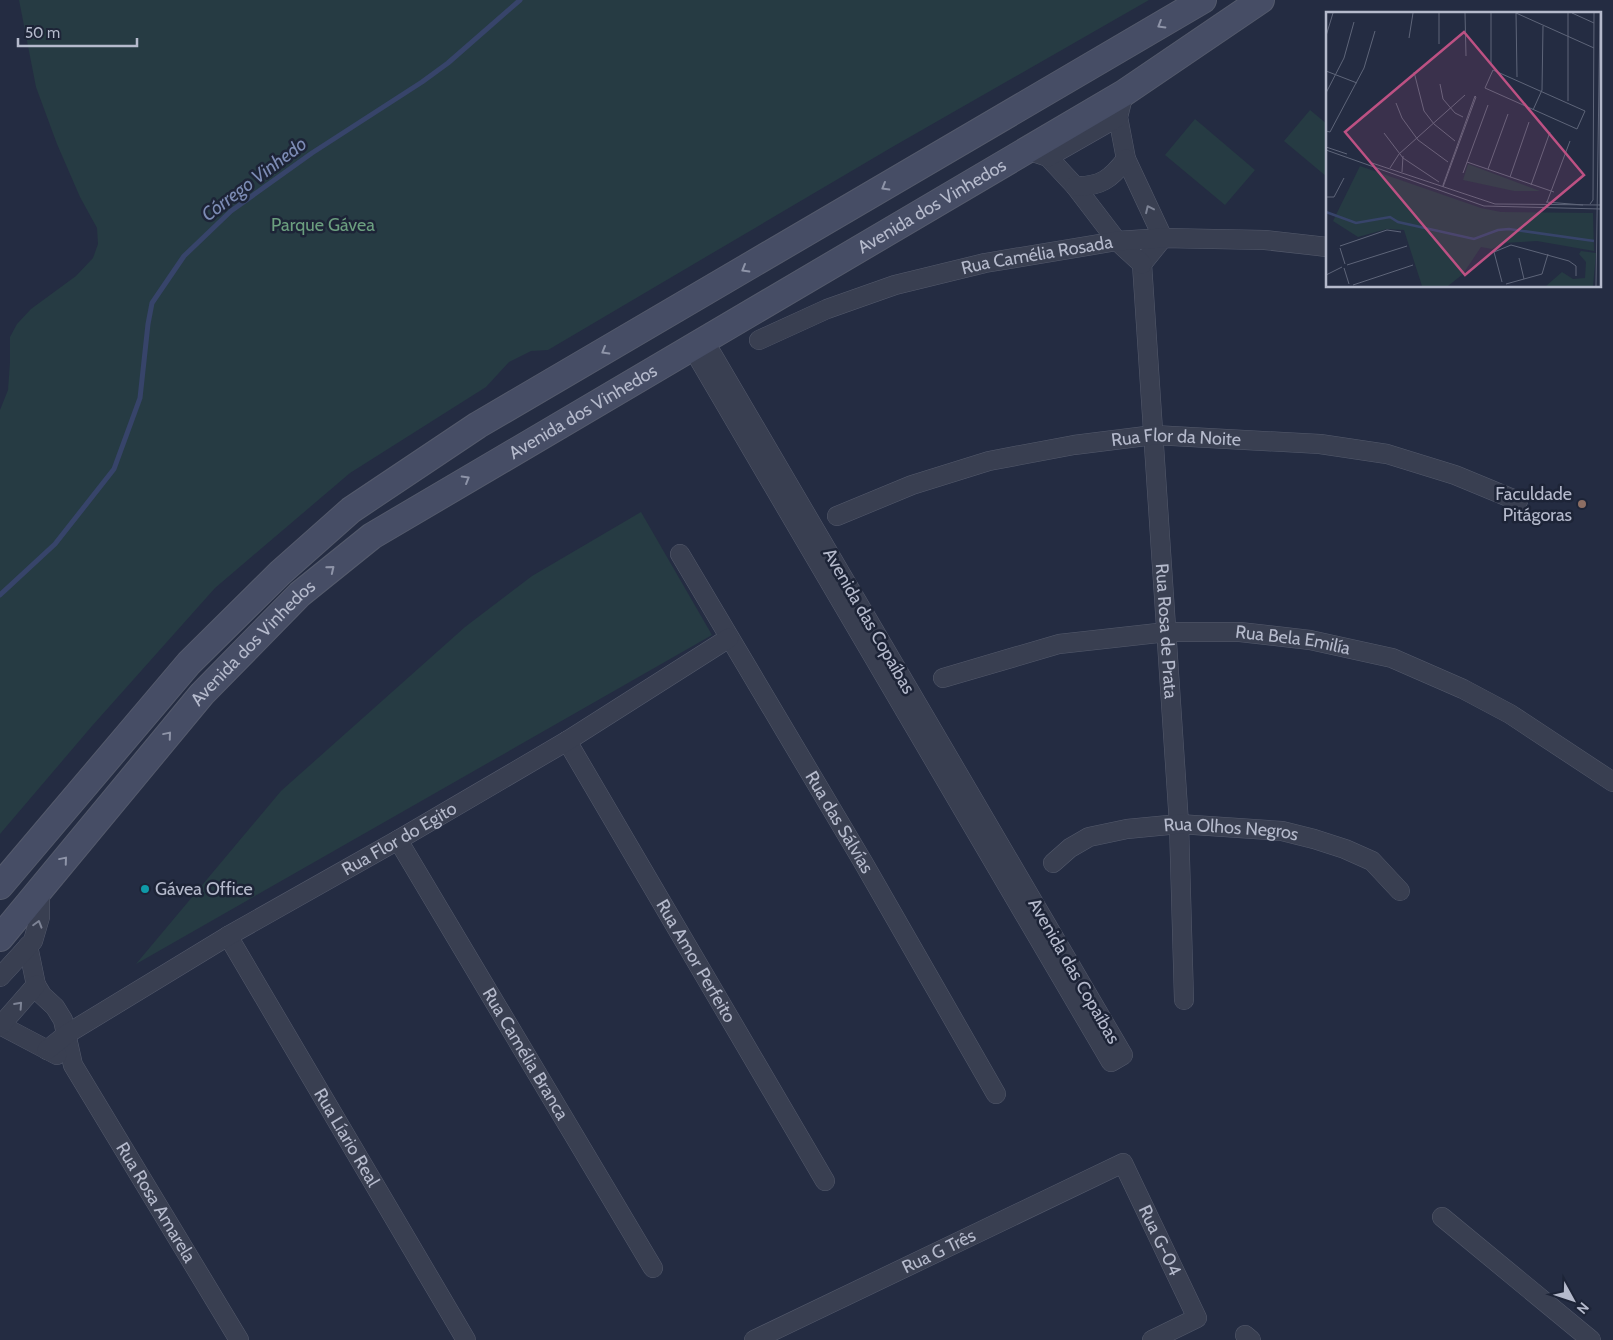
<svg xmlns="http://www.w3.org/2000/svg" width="1613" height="1340" font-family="Cabin,sans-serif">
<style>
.green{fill:#263b43}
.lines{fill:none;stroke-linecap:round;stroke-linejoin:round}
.stream{stroke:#37446a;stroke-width:5}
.street-casing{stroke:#545a6c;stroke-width:20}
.secondary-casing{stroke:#545a6c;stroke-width:28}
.street{stroke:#393f51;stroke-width:19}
.secondary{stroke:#464d65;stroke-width:26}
.oneway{stroke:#8e94a8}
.oneway2{stroke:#7d8395}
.education-dot{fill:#8d6e63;stroke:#1d2437;stroke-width:2}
.culture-dot{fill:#0f9aa8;stroke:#1d2437;stroke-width:2}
.labels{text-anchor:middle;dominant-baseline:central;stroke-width:5;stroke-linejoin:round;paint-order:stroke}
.street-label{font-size:18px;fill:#b5bacc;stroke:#1d2437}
.park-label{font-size:18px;fill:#6b9e7f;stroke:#1d2437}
.poi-label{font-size:18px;fill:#b5bacc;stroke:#1d2437;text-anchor:end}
.water-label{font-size:19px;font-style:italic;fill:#7c8bb4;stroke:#1d2437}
.inset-river{fill:none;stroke:#37446a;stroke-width:2.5}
.inset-road{fill:none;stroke:#5e6579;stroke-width:1}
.view{fill:#bd5183;fill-opacity:0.15;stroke:#bd5183;stroke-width:2.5}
.inset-edge{fill:none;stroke:#b5bacc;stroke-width:2.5}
</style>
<rect width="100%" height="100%" fill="#242c42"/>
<path class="green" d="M 19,0 L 1149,0 L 894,146 L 548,350 L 531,351 L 509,362 L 486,387 L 350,473 L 215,588 L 92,726 L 0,834 L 0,410 L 8,390 L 10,362 L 10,337 L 17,324 L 31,309 L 76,276 L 93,258 L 98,244 L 97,228 L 80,197 L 57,144 L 36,87 Z
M 1310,110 L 1327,124 L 1327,177 L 1284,141 Z
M 1195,119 L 1255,170 L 1225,205 L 1165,155 Z
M 641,512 L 712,635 L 136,964 L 281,791 L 465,627 L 532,576 Z"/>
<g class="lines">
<path class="stream" d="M 0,595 L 55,544 L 114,469 L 140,398 L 148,324 L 152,303 L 184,256 L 231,211 L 312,153 L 422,82 L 448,63 L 520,0"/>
<defs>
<g id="street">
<path id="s1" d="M 1124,93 L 1118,117 L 1126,159 L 1163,238 L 1142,264 L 1179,824 L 1184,1000"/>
<path d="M 1027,150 L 1048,157 L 1075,186 L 1117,241 L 1142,264"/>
<path d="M 1048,157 L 1118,117"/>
<path d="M 1075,186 C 1100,187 1111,179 1126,159"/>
<path id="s2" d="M 759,340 L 827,309 L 895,285 L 985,263 L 1117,241 L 1163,238 L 1265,240 L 1327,247"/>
<path d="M 699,344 L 712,354 L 1123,1055 L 1111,1062 L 700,361 Z"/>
<path id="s3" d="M 837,516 L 912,485 L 989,461 L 1074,445 L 1154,435 L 1320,444 L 1387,454 L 1455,475 L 1518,501"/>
<path id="s4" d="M 680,554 L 863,862 L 996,1094"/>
<path id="s5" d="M 943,678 L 1059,644 L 1167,632 L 1240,632 L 1310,640 L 1392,658 L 1463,689 L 1510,714 L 1613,782"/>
<path id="s6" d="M 567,741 L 825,1181"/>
<path id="s7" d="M 398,840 L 653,1268"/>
<path id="s8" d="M 1053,863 L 1070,848 L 1089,837 L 1127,829 L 1179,824 L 1282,831 L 1314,839 L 1345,849 L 1372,861 L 1400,891"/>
<path id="s9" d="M 228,936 L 466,1340"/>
<path id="s10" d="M 28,946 L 36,985 L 42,995 L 55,1007 L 63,1020 L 73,1065 L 239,1340"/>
<path d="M 0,977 L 33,941 L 40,917 L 40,889"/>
<path d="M 0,1025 L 57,1055"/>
<path d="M 1,1025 L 36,985"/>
<path id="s11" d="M 47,1050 L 67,1034 L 228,936 L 398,840 L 567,741 L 729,638"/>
<path d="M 1442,1217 L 1591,1340"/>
<path d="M 1245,1335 L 1251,1340"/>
<path id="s12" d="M 754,1340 L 1123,1163 L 1197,1318 L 1152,1340"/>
</g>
<g id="secondary">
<path d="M 0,886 L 189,663 L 280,573 L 351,510 L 478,425 L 1203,0"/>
<path id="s13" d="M 0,938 L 202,694 L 300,594 L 372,536 L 1124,93 L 1261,0"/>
</g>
</defs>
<use href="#street" class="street-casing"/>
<use href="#secondary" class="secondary-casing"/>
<use href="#street" class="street"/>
<use href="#secondary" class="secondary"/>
</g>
<defs><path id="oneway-chevron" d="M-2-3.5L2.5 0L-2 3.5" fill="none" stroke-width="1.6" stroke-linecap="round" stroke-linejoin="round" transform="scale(1.25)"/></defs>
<g class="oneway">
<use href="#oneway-chevron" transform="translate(1161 25) rotate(149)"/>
<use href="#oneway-chevron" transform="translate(885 187) rotate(150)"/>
<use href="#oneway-chevron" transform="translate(745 269) rotate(150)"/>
<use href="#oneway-chevron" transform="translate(605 351) rotate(150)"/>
<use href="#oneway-chevron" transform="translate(466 479) rotate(-30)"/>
<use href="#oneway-chevron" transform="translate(331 569) rotate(-39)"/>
<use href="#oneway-chevron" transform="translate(168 735) rotate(-50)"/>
<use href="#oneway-chevron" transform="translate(64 860) rotate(-50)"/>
</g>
<g class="oneway2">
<use href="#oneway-chevron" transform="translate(1149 209) rotate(-115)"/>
<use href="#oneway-chevron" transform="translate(38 924) rotate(-74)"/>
<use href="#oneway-chevron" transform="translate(19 1005) rotate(-48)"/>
</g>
<circle class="education-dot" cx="1582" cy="504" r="5"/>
<circle class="culture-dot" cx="145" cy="889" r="5"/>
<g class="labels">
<g class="street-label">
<text stroke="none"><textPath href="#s13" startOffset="1199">Avenida dos Vinhedos</textPath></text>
<text stroke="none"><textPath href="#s2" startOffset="292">Rua Camélia Rosada</textPath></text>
<text stroke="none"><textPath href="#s13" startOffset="794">Avenida dos Vinhedos</textPath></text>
<text stroke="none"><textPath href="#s3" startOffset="351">Rua Flor da Noite</textPath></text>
<text transform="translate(869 621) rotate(60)">Avenida das Copaíbas</text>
<text stroke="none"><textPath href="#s1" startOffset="556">Rua Rosa de Prata</textPath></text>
<text stroke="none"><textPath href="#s5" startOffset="356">Rua Bela Emilía</textPath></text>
<text stroke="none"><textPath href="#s13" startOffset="389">Avenida dos Vinhedos</textPath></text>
<text stroke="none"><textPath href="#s4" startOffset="312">Rua das Sálvías</textPath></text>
<text stroke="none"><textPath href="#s8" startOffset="188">Rua Olhos Negros</textPath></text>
<text stroke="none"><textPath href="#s11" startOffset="411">Rua Flor do Egito</textPath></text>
<text stroke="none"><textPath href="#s6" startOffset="255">Rua Amor Perfeito</textPath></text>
<text transform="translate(1074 971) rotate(60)">Avenida das Copaíbas</text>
<text stroke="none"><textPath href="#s7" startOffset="249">Rua Camélia Branca</textPath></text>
<text stroke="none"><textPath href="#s9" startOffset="234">Rua Líario Real</textPath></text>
<text stroke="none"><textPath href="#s10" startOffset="291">Rua Rosa Amarela</textPath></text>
<text stroke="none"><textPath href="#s12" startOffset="495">Rua G-04</textPath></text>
<text stroke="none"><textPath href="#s12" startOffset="205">Rua G Três</textPath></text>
</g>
<g class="park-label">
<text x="323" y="225">Parque Gávea</text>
</g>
<g class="poi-label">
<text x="1572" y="494">Faculdade<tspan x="1572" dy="21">Pitágoras</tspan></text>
<text x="155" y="889" text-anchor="start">Gávea Office</text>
</g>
<g class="water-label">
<text transform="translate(254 179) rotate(-37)">Córrego Vinhedo</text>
</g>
</g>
<g transform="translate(1326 12)">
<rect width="275" height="275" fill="#242c42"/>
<path d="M 142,152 L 214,179 L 188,179 L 137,168 ZM 34,154 L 155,196 L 175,200 L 267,201 L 268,239 L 211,229 L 177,231 L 166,237 L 155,235 L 137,262 L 122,274 L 96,274 L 78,218 L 61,217 L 32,225 L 7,209 ZM 255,239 L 270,241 L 267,274 L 220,274 L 236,260 L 247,267 L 259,266 L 260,250 L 253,242 Z" fill="#263b43"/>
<path class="inset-river" d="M 0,200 L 30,211 L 64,205 L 72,210 L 148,227 L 172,218 L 183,217 L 268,229"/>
<path class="inset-road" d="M 139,1 L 140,44M 190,1 L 268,36M 190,1 L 191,65M 246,1 L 268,11M 0,24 L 7,1M 83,26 L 87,1M 113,32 L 113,1M 165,53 L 165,1M 167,58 L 259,99 L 251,117 L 159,76 ZM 0,59 L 31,71M 88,60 L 98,99 L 108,112 L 129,129M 114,72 L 117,87 L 129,101 L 137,105M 0,81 L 18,46 L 28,10M 149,84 L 150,85 L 117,175 L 117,173 ZM 242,89 L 242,1M 70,91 L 76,106 L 92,128 L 122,150M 207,98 L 216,78 L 217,14M 0,119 L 4,120 L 38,56 L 49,19M 58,121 L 77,146 L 113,170M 0,135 L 21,142M 0,138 L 158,194 L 275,197M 43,150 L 169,192 L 275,193M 141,150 L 228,180M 64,156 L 73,142 L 139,83M 162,157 L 182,102M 76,160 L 77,144M 137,161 L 162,93M 184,165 L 203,110M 205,173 L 224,120M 0,185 L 8,185 L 18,166M 220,190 L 257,193M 221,190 L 244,129M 264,192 L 267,188 L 268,1M 14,234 L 61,218 L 75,220M 14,236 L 19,252M 193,246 L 198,267M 21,253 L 81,234M 18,256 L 23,272M 0,263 L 16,255M 176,270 L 168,240 L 185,233 L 243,249 L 250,254 L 250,264M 180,272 L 216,262 L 222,242M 27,273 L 87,253M 270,274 L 274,1M 275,274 L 275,247"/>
<path class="view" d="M 138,20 L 258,163 L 139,263 L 19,120 Z"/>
<rect width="275" height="275" class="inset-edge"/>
</g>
<g transform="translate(1573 1300) rotate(130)" stroke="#1d2437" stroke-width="4" paint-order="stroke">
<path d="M0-4L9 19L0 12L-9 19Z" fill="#b5bacc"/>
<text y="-8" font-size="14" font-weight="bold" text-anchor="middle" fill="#b5bacc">N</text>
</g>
<path d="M18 38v8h119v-8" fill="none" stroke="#b5bacc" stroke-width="2.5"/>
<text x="25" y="38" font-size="15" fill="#b5bacc" stroke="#1d2437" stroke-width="4" paint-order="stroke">50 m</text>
</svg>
